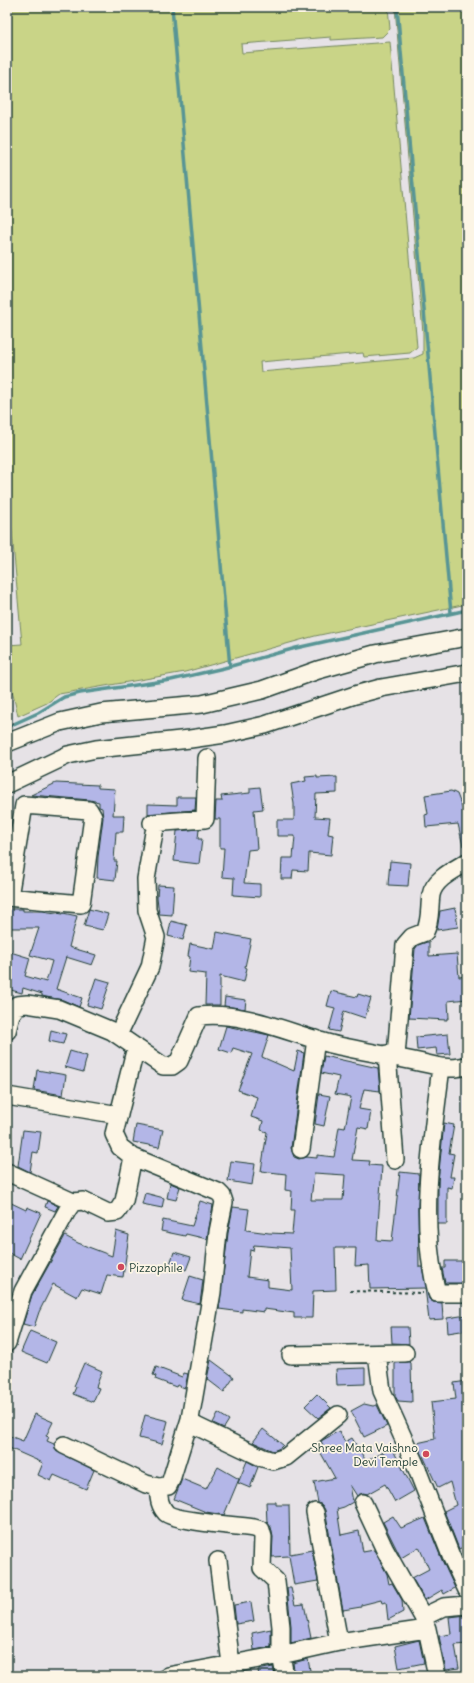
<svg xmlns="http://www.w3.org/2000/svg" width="474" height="1683" font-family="Delius,sans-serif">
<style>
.green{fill:#c9d487;stroke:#74885e}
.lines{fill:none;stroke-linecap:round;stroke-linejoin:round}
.stream{stroke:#589595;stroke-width:3.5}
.building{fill:#b3b6e7;stroke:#1f3d34;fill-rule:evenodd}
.minor-casing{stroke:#1f3d34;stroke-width:20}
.path{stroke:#1f3d34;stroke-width:2;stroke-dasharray:3 3;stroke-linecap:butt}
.minor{stroke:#fcf5e5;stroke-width:17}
.poi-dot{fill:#d1495b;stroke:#fcf5e5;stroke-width:1.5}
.labels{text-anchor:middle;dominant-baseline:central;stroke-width:3.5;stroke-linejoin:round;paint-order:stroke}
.poi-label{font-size:12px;fill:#1f3d34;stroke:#fcf5e5;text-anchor:start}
</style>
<rect width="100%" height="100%" fill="#e6e2e6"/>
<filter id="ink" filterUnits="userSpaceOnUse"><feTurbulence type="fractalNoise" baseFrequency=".025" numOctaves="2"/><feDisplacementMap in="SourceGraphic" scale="8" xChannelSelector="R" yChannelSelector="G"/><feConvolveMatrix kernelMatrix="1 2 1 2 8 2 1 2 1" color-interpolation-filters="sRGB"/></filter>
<g filter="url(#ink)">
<path class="green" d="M 7,7 L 388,7 L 390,29 L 382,37 L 331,40 L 331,37 L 241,44 L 242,53 L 390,42 L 417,347 L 410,353 L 364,357 L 363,353 L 260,362 L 261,372 L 414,358 L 423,354 L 423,333 L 395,7 L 467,7 L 467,604 L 315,636 L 185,672 L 59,694 L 47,703 L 18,716 L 7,669 L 7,645 L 22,644 L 7,477 Z"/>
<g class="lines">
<path class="stream" d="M 172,7 L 230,667
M 397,7 L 451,613
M 7,727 L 38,713 L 64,697 L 80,693 L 171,680 L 224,668 L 296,648 L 467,610"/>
</g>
<path class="building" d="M 317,776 L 317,778 L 337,777 L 337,793 L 316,794 L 315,817 L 330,818 L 328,834 L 333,835 L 331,855 L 309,853 L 308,871 L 293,870 L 292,879 L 281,879 L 282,858 L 293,858 L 295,836 L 277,836 L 277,820 L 294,820 L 294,804 L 291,784 L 306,781 L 305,777 Z
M 56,783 L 98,785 L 98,788 L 115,789 L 113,815 L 124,815 L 123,832 L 116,832 L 114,861 L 117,861 L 115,880 L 97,878 L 98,857 L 103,818 L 102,808 L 99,807 L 99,802 L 90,800 L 31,795 Z
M 260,787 L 263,809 L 254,810 L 257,849 L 248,850 L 244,883 L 260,884 L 260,897 L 233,895 L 234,878 L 222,877 L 224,848 L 220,848 L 220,819 L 215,819 L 216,801 L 222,801 L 221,796 L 250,793 L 250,788 Z
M 451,791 L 457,794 L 465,815 L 467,822 L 467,845 L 463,846 L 458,824 L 426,827 L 425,815 L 428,814 L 425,795 Z
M 177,797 L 196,797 L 195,810 L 148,814 L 148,804 L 177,805 Z
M 199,829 L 198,839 L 202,839 L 199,864 L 174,861 L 177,831 Z
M 390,861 L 410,863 L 408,886 L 388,885 Z
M 158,885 L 174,886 L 172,915 L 159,914 L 157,897 Z
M 455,908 L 458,927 L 437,930 L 440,911 Z
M 8,909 L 23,909 L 23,911 L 42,911 L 63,914 L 63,913 L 77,916 L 69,947 L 96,955 L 92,965 L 66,957 L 56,989 L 82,998 L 79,1007 L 63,1000 L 46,997 L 42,996 L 42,994 L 23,988 L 22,993 L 7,989 L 7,951 L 30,958 L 25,976 L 46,982 L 52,961 L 30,955 L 39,928 L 9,928 Z
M 89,909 L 108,914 L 103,930 L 84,926 Z
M 171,921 L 187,925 L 183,940 L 168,936 Z
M 217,932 L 251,939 L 245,967 L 247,968 L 244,982 L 220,976 L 220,1005 L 205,1005 L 206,974 L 188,972 L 190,957 L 188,956 L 190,944 L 214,949 Z
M 427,942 L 429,942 L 429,956 L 457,954 L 459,977 L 467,976 L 467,999 L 448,1001 L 449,1018 L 447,1018 L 447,1020 L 409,1018 L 415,949 L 418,945 Z
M 96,978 L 110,982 L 101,1009 L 87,1005 Z
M 331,991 L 357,997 L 358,994 L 371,998 L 365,1018 L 344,1011 L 339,1032 L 329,1030 L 335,1008 L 327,1006 Z
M 225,997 L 246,1000 L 245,1009 L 224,1006 Z
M 226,1026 L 269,1035 L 262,1057 L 294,1071 L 298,1051 L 304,1053 L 291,1148 L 294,1157 L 299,1159 L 306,1157 L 317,1158 L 317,1155 L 334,1157 L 339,1127 L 345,1128 L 351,1097 L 335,1094 L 339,1077 L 321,1073 L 324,1056 L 378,1068 L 380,1091 L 364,1089 L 359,1109 L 371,1111 L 368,1129 L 358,1127 L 352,1160 L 370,1161 L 369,1165 L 382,1166 L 377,1240 L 392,1241 L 400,1172 L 419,1174 L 418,1208 L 419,1267 L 422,1267 L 429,1299 L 433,1302 L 442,1303 L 443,1319 L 429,1320 L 425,1288 L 370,1289 L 369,1265 L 355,1266 L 356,1248 L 335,1248 L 336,1290 L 313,1291 L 312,1318 L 294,1318 L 294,1313 L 264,1309 L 264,1312 L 242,1309 L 242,1312 L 219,1309 L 228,1233 L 233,1207 L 249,1209 L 246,1230 L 269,1233 L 292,1234 L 294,1210 L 291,1210 L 292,1191 L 285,1190 L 286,1174 L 261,1171 L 267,1132 L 261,1130 L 263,1121 L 251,1117 L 257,1097 L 238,1090 L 252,1054 L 233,1048 L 231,1053 L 219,1049 ZM 314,1173 L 345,1175 L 343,1200 L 311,1200 ZM 254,1245 L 290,1248 L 292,1290 L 268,1287 L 268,1280 L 247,1277 L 250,1250 L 253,1251 Z
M 51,1030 L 66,1034 L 63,1044 L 49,1041 Z
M 448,1034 L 450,1054 L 437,1055 L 436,1048 L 417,1050 L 416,1037 Z
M 70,1051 L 87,1056 L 83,1072 L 65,1067 Z
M 37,1070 L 66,1075 L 63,1095 L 34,1090 Z
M 319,1094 L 330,1096 L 324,1126 L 315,1124 Z
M 444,1123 L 454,1125 L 449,1153 L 454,1154 L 450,1177 L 454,1177 L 452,1188 L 447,1187 L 447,1224 L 438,1224 L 438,1181 Z
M 136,1125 L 163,1130 L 159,1147 L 133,1142 Z
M 23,1130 L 41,1132 L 38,1153 L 33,1152 L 30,1172 L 18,1166 Z
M 231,1161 L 255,1164 L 252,1185 L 228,1181 Z
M 170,1183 L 180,1187 L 176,1200 L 167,1198 Z
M 145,1193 L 164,1198 L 162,1208 L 142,1204 Z
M 7,1201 L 26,1210 L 27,1207 L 41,1213 L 20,1259 L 7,1252 Z
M 47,1201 L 58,1206 L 55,1211 L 45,1207 Z
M 200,1201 L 213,1205 L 207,1239 L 186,1234 L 185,1236 L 161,1231 L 163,1220 L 192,1226 Z
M 116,1231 L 129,1235 L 123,1277 L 107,1275 L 101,1294 L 82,1288 L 77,1297 L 53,1284 L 39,1312 L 34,1327 L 23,1324 L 32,1295 L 65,1236 L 78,1243 L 112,1256 Z
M 174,1252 L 191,1257 L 186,1270 L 170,1264 Z
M 445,1261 L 467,1261 L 467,1283 L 445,1283 L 442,1268 L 445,1268 Z
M 190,1276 L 203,1280 L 200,1304 L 182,1300 Z
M 467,1315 L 467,1330 L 448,1333 L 447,1318 Z
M 391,1327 L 408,1327 L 409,1344 L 392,1343 Z
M 30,1331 L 56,1342 L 47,1363 L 21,1352 Z
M 211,1360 L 234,1377 L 224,1392 L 207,1379 Z
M 410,1362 L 411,1363 L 412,1402 L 398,1401 L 395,1396 L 395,1363 Z
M 84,1363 L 102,1371 L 96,1387 L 99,1388 L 93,1402 L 73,1394 L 76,1387 L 74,1386 Z
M 156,1367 L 182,1377 L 184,1373 L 188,1374 L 185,1388 L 177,1385 L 176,1387 L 155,1379 L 156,1376 L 153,1375 Z
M 365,1368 L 365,1384 L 337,1385 L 336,1369 Z
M 467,1381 L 467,1545 L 459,1549 L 444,1511 L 456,1505 L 450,1482 L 438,1488 L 417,1443 L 435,1439 L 431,1402 L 456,1399 L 454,1383 Z
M 317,1394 L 331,1408 L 318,1418 L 305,1406 Z
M 364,1404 L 373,1406 L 377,1405 L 387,1426 L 364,1437 L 351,1411 Z
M 218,1413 L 229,1420 L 224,1428 L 213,1423 Z
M 35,1414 L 53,1422 L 46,1436 L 49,1437 L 47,1441 L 54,1444 L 56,1451 L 94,1470 L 86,1489 L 54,1475 L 51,1481 L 38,1475 L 43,1463 L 7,1447 L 7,1435 L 23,1441 Z
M 145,1415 L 168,1421 L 162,1444 L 139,1438 Z
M 263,1429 L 283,1445 L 280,1448 L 273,1451 L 253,1442 Z
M 339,1431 L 345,1442 L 352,1438 L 366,1461 L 392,1448 L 414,1491 L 395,1502 L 385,1484 L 367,1494 L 363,1493 L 357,1496 L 350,1485 L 353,1502 L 344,1507 L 337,1509 L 341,1535 L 359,1531 L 363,1552 L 374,1550 L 387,1574 L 389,1584 L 392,1583 L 402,1600 L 403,1612 L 388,1620 L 386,1602 L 382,1603 L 381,1600 L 361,1605 L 361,1607 L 343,1610 L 325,1510 L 322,1505 L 318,1503 L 314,1482 L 335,1478 L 318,1448 L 323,1445 L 321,1441 Z
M 247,1461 L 258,1467 L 250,1488 L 238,1483 Z
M 218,1467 L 239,1479 L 224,1515 L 206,1512 L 174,1499 L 182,1479 L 206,1489 Z
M 266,1502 L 276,1502 L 276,1505 L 289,1505 L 290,1554 L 312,1550 L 318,1581 L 294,1585 L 289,1556 L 272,1557 L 273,1537 L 271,1527 L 267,1522 Z
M 393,1516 L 401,1528 L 425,1518 L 442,1560 L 455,1588 L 444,1594 L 442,1590 L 425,1600 L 412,1578 L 429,1569 L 419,1547 L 401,1558 L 383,1522 Z
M 287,1588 L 291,1588 L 295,1605 L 304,1604 L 311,1638 L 291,1643 L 291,1626 Z
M 251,1602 L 254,1621 L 236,1624 L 234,1605 Z
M 467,1615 L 467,1644 L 455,1645 L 459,1668 L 446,1670 L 439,1636 L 451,1634 L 449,1617 Z
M 271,1629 L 271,1647 L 254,1650 L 252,1633 Z
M 419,1640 L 424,1663 L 399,1668 L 395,1646 Z
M 308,1659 L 311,1676 L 295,1676 L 293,1663 Z
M 273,1667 L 275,1676 L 259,1676 L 258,1670 Z"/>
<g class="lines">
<defs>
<path id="minor" d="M 7,743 L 60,722 L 101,713 L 202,704 L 262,690 L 318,670 L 375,654 L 467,637
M 7,784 L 68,755 L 96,749 L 190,739 L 225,734 L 265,725 L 355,695 L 381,688 L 467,673
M 7,897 L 81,904 L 93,817 L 89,810 L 24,805 L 9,897
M 7,1031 L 11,1015 L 17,1005 L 27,1004 L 59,1009 L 112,1031 L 163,1066 L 172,1066 L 179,1061 L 199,1016 C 245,1010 294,1036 339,1046 C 373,1053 407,1059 441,1067 L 454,1068 L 467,1066
M 118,1035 L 150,967 L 156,937 L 147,910 L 146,879 L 155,827 L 152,823 L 205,819 L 207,758
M 136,1047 L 114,1134 L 120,1147 L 133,1157 L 218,1192 L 222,1196 L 224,1202 L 218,1232 L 212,1292 L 190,1419 L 193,1424 L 198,1427 L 263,1458 L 273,1461 L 286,1457 L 338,1415
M 387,1054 L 395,1160
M 396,1056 L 405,945 L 412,937 L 425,932 C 431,920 429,908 431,895 C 434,879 454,870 467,862
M 441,1067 C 432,1142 418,1219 437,1293 L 467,1293
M 7,1096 L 119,1115
M 301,1149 L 316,1039
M 7,1172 L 73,1202
M 7,1343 L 23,1291 L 68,1209 L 73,1202 L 83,1201 L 108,1213 L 117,1212 L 124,1201 L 133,1157
M 377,1354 L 382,1391 L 415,1464 L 451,1556 L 467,1590
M 291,1355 L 405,1353
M 64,1445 L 146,1484 L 158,1487 L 168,1486 L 171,1480 L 190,1419
M 158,1487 C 159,1498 159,1505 166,1513 C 174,1521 240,1526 254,1528 L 261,1530 L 263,1537 L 262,1568 L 276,1581 L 281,1627 L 281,1655 L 285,1676
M 363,1503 L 385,1550 L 423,1617
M 315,1512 L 339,1642
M 218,1561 L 231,1664
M 427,1629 L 437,1676
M 168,1676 L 281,1655 L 339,1642 L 427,1629 L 423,1617 L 444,1607 L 467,1605"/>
</defs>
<use href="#minor" class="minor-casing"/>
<path class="path" d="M 350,1291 L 423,1293"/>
<use href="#minor" class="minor"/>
</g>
</g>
<g class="poi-dot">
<circle cx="121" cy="1267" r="4"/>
<circle cx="426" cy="1454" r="4"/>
</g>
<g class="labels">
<g class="poi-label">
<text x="129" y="1267">Pizzophile</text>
<text x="418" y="1447" text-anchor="end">Shree Mata Vaishno<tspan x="418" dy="14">Devi Temple</tspan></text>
</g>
</g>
<rect width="474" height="1683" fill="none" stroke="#fcf5e5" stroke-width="24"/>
<rect x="12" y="12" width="450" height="1659" fill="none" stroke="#1f3d34" stroke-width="1.5" filter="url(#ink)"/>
</svg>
